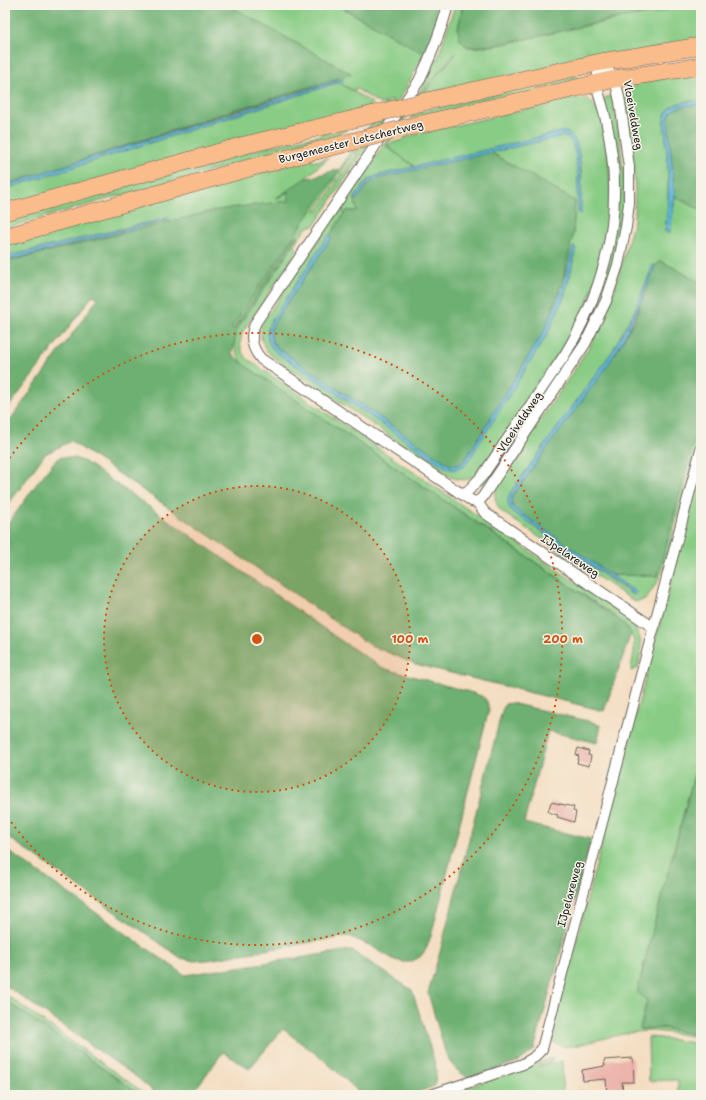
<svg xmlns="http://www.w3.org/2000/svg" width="706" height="1100" font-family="'Shantell Sans',sans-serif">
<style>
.green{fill:#89cc85;stroke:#527450;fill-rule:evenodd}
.forest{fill:#6eb072;stroke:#456647}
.water{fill:#5bb5d8;stroke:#3c687a}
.building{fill:#ecb4ac}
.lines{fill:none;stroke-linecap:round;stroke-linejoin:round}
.minor-casing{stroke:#686056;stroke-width:12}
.primary-casing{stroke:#686056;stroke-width:18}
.minor{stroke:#fff;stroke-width:10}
.primary{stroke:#fabc8b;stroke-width:17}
.primary-bridge-casing{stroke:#686056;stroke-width:18;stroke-linecap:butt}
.primary-bridge{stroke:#fabc8b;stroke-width:17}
.ring{fill:none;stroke:#d4530e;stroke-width:2;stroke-dasharray:2 4}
.labels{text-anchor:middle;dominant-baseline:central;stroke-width:3;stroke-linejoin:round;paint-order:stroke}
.street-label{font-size:11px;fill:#1c1c1c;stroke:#f7f3e8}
.centre{fill:#d4530e;stroke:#f7f3e8;stroke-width:2}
.ring-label{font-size:12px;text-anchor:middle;font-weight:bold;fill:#d4530e;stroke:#f7f3e8;stroke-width:3;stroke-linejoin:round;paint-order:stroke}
</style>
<rect width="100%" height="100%" fill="#f7f3e8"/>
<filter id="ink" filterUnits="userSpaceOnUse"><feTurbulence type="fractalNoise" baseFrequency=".025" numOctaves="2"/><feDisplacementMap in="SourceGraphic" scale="8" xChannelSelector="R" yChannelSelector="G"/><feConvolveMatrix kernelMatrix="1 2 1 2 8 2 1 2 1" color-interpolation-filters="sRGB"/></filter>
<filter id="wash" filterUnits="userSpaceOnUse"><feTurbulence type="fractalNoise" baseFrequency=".012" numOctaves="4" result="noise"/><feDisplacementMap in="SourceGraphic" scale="16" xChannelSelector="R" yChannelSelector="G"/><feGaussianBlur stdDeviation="0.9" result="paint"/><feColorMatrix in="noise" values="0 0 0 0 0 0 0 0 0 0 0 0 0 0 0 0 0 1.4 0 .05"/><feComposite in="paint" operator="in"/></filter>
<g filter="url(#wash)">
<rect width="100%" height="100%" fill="#f4dec2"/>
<path class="green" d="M 228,5 L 337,5 L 425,53 L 403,93 L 314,226 L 307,227 L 295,244 L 297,251 L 243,331 C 238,343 240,353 250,361 L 622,614 C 643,633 643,642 638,668 L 631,671 C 631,666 632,663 633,658 C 637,637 630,629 615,616 L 246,366 C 235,356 232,343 237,329 L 298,238 L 298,235 L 296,236 L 233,330 L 230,329 L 385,103 L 380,104 L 355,88 L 355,92 L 341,84 L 372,103 L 369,107 L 5,208 L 5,189 L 343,81 L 341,79 L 232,112 L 5,186 L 5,185 L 234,110 L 351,74 ZM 393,100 L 318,211 L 316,210 L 389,101 Z
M 455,5 L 463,5 L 458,29 L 467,47 C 487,50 527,38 548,34 C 593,24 638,15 683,7 L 687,5 L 701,5 L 701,39 L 423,94 L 438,74 L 456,54 L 455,53 L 430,82 L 386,146 L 414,166 L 387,146 L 389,144 L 405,139 L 405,137 L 574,98 L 588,99 L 597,108 L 600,112 L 607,144 L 610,189 L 608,229 L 601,264 L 584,310 L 562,350 L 480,471 C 471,481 461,482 449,476 L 272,356 C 261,346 258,333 264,320 L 418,95 L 438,57 ZM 564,132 L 569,133 C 572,139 575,145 577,150 C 584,168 582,195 578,213 C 578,197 579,154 572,141 C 569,137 566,136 561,136 L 490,152 L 575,201 L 573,233 L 563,279 L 552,308 L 554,309 L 563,286 L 573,247 L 576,248 L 570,275 L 563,299 L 548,333 L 448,468 L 276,352 C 267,344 265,334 270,323 L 346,211 L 357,211 L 355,197 L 367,180 L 379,175 Z
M 701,70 L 701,100 C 686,102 665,102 664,121 C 669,158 670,195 665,232 L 668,233 L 670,232 L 675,197 L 701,210 L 701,283 L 661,261 L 655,266 L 653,265 L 636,308 L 612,352 L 511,492 C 507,499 507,506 513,512 L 633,595 L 611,575 L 658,576 L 701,414 L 701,430 L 663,570 L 658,581 L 645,600 L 635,602 L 502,512 C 494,503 493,493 498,483 L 577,366 L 591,344 L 603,319 L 614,292 L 634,220 L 635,188 L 633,153 L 625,103 L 627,91 L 634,84 Z
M 577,75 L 578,81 L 410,119 L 412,116 L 418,113 L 418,112 Z
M 612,96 L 620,138 L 624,178 L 624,205 L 620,245 L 594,323 L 487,487 L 481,483 L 572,348 L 615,224 L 604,98 Z
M 346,129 L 346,131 L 343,132 L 339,137 L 179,179 L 5,228 L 5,219 L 250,151 Z
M 312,158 L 312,162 L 328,158 L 300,183 L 276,198 L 288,192 L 290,201 L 230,208 L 213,211 L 5,262 L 5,261 L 22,256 L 167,220 L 145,223 L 5,257 L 5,240 Z
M 701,466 L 701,713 L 700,713 L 698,720 L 701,722 L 701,748 L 656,917 L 637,993 L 647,1000 L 640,1029 L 664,1028 L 701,1036 L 701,1038 C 685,1035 668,1032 652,1031 C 633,1031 613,1036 594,1041 C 580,1044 566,1051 553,1042 L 551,1037 Z
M 5,994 L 147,1095 L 141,1095 L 5,1000 Z
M 648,1037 L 661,1038 L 701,1044 L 701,1095 L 678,1095 L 678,1080 L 649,1081 Z
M 553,1058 L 552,1062 L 538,1067 L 562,1061 L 563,1093 L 583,1091 L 583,1095 L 445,1095 Z"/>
<path class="forest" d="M 5,5 L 228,5 L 352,74 L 234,110 L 5,185 Z
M 337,5 L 442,5 L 434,31 L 423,53 Z
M 463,5 L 687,5 L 684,7 L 610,20 L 503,44 L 472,47 L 465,45 L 459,38 L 458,29 Z
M 701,104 L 701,210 L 675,197 L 668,122 C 668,104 688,106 701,104 Z
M 490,152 L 575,201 L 573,234 L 563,279 L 552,308 L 554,309 L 544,331 L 465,460 C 460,465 454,467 448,464 L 277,348 C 270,341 269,333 273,324 L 331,238 L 330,235 L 346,211 L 357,211 L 355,200 L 370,183 L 379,178 Z
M 340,169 L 231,328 L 233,330 L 296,236 L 298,235 L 298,238 L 237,329 C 234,337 235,346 232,354 L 246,366 L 602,608 L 623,623 L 631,633 L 604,711 L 415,664 L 368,644 L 71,441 L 45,454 L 5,509 L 5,427 L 98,298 L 93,295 L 5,412 L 5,262 L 213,211 L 230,208 L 289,201 L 288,192 L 276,199 L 276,198 L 304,179 Z
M 661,261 L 701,283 L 701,414 L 658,576 L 611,575 L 516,510 C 511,506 510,501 513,495 L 615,354 L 634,321 L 655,266 Z
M 61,457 L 75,458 L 85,462 L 343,642 L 383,668 L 473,693 C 484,697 487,697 489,709 L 431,936 L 425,951 L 420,957 L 410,962 L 404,962 L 395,960 L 369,945 L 349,936 L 306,943 L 208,960 L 194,961 L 181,958 L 5,835 L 5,528 L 38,482 L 55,461 Z
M 511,703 L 592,722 L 601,726 L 597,743 L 548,731 L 524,823 L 591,839 L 534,1050 L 520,1061 L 469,1078 C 455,1070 451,1066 445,1051 L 428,993 L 440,952 L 502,711 L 505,704 Z
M 701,756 L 701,1036 L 664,1028 L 640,1029 L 647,1000 L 637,993 L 656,917 L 694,776 L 695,776 Z
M 5,849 L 185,975 L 351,950 L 412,990 L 434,1060 L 436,1069 L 435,1086 L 409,1095 L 357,1095 L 359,1092 L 324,1060 L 283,1029 L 249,1069 L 223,1052 L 191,1095 L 158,1095 L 135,1076 L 5,985 Z
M 5,1000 L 141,1095 L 5,1095 Z"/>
<path class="water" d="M 342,79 L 343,81 L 5,189 L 5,186 L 42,173 Z
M 701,100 L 701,104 C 688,106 668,104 668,122 L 675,197 L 670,231 L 667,233 L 665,231 C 671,194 668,158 664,121 C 665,102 686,102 701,100 Z
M 561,132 C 566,132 571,133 574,139 C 583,153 581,196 581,214 L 578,213 C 578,198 579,152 571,141 C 569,138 567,137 563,136 L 379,178 L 367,185 L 357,199 L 354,199 L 365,183 L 376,176 Z
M 167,218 L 169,218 L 167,220 L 5,261 L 5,257 Z
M 330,235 L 331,238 L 273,324 C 269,333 270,341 277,348 L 448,464 C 454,467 460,465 465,460 L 544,331 L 554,309 L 563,286 L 573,247 L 576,248 L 570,275 L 563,299 L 548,333 L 467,463 C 461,470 453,471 445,467 L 276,352 C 267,344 265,334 270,323 L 328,236 Z
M 653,265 L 655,266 C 642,301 628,334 608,365 L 513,495 C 510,501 511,506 516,510 L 636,592 L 637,594 L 635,595 L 513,512 C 507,506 507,499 511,492 L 612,352 L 636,308 Z"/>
<g id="blocks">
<path class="building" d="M 578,748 L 589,751 L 588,755 L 591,756 L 589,766 L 577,763 L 579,756 L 576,755 Z
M 551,802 L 574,807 L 573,811 L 576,812 L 574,822 L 557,817 L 558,815 L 548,812 Z
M 633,1058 L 634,1082 L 622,1082 L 623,1095 L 607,1095 L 606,1079 L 583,1081 L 582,1070 L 605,1066 L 604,1060 Z"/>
</g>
</g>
<g filter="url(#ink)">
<use href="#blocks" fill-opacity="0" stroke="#686056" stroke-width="1"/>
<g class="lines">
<defs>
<path id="minor" d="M 448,5 C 441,32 431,56 419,81 L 256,322 C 249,336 251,347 261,359 L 472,501 L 477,502 L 482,498 L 585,344 L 606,301 L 618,265 L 626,227 L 629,203 L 629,167 L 620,102 L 615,79 L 601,62
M 459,493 L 467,492 L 483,475 L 564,356 C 601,296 621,227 612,156 C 610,141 608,127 604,112 C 602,103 597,92 597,82 C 597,76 599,68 601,62
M 477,502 L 485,513 L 654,628
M 431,1095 L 523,1064 L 533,1058 L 542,1049 L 701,449"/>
<path id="primary" d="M 423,102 L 601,62 L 701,46
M 413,126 L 615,79 L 701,66
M 5,212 L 245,145 L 350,120
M 5,237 L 249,168 L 347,143"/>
</defs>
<use href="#minor" class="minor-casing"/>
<use href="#primary" class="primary-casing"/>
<use href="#minor" class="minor"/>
<use href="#primary" class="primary"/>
<defs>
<path id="primary-bridge" d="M 350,120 L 423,102
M 347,143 L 413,126"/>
</defs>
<use href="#primary-bridge" class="primary-bridge-casing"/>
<use href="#primary-bridge" class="primary-bridge"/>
</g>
</g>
<circle cx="257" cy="639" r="153" fill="#d4530e" fill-opacity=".12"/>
<g class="ring">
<circle cx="257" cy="639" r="153"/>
<path d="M6 463A306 306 0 1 1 6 815"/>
</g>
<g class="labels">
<g class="street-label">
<text transform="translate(633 115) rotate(80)">Vloeiveldweg</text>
<text transform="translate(351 142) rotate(-14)">Burgemeester Letschertweg</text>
<text transform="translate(520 422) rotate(-56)">Vloeiveldweg</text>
<text transform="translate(570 556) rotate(34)">IJpelareweg</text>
<text transform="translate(570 894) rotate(-75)">IJpelareweg</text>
</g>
</g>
<circle cx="257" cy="639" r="6" class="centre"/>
<g class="ring-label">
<text x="410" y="643">100 m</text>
<text x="563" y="643">200 m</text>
</g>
<rect width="706" height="1100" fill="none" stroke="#f7f3e8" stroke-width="20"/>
</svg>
